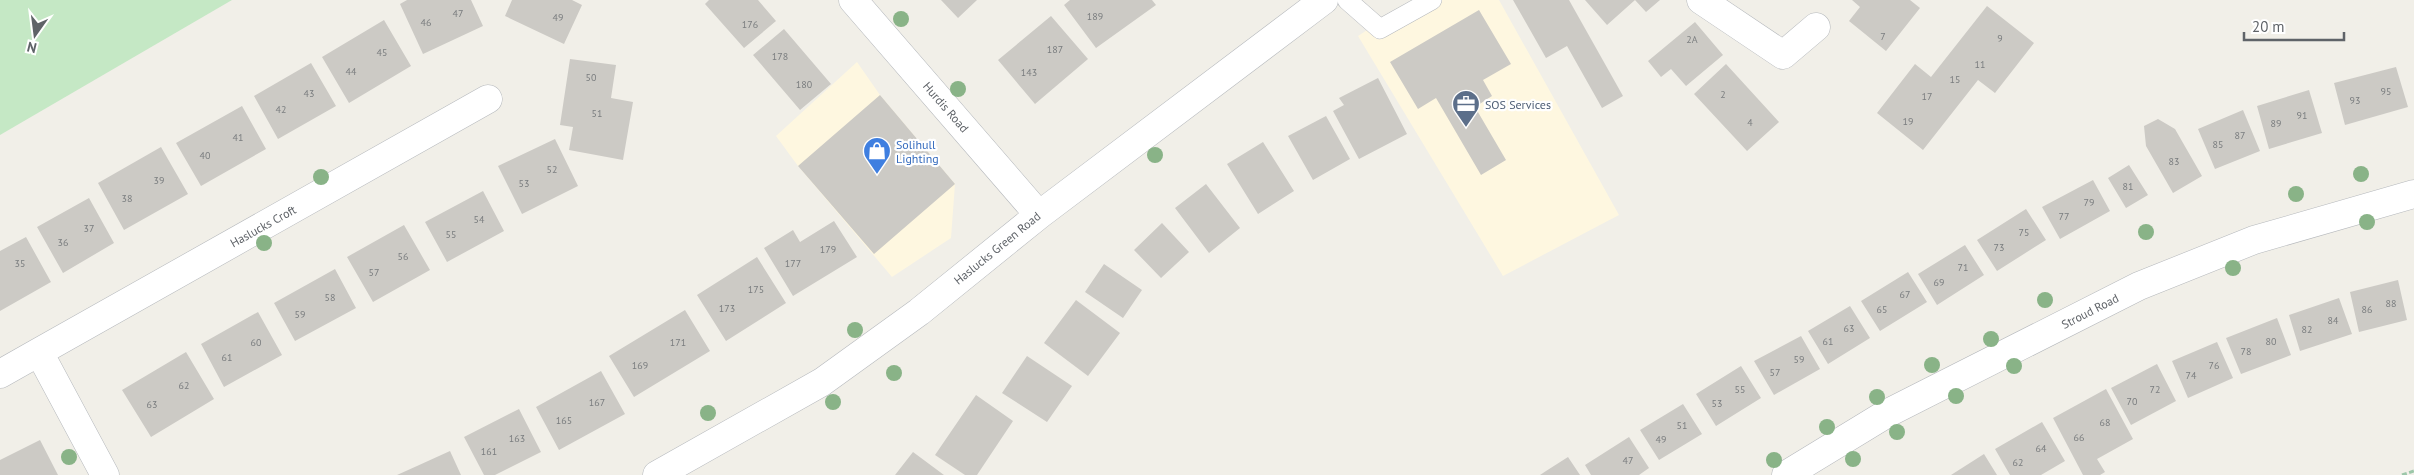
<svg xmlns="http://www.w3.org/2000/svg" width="2414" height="475" font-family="'PT Sans',sans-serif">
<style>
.commercial{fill:#fef7e0}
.green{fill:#c5e8c5}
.building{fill:#cccac5}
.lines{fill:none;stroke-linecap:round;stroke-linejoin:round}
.service-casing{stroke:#b5b8bc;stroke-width:20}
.minor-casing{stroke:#b5b8bc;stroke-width:29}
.tertiary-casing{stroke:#b5b8bc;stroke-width:29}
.path{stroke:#9cc7a9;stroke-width:3;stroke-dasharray:5 2.5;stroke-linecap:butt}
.service{stroke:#fff;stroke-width:19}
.minor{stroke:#fff;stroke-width:28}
.tertiary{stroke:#fff;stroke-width:28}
.tree{fill:#89b387}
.labels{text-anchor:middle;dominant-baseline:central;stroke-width:4.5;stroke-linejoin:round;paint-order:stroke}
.number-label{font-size:10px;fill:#7a7d7f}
.service-label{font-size:12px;fill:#4e5e75;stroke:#fff;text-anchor:start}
.street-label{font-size:12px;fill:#5f6368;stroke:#fff}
.shop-label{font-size:12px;fill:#366cbe;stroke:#fff;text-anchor:start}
</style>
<rect width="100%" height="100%" fill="#f1efe8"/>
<path class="commercial" d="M 1413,0 L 1499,0 L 1619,215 L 1503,276 L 1358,36 Z
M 857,62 L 880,95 L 955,184 L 951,238 L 892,277 L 798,166 L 776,136 Z"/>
<path class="green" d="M 0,0 L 232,0 L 0,135 Z"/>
<path class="building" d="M 407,0 L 471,0 L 483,26 L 423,54 L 400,4 Z
M 512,0 L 572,0 L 582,5 L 564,44 L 505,16 Z
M 709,0 L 758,0 L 776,21 L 744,48 L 705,4 Z
M 941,0 L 977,0 L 958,18 Z
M 1070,0 L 1152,0 L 1156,5 L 1096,48 L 1064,5 Z
M 1513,0 L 1569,0 L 1623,96 L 1602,108 L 1567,46 L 1546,58 Z
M 1585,0 L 1660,0 L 1646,12 L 1635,0 L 1607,25 Z
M 1852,0 L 1910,0 L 1920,8 L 1886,51 L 1849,21 L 1860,7 Z
M 1987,6 L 2034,43 L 1995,93 L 1978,80 L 1923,150 L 1877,113 L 1915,64 L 1931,77 Z
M 1479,10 L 1511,64 L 1483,80 L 1492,96 L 1475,107 L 1506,160 L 1481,175 L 1436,98 L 1418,109 L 1390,62 Z
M 1051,16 L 1088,59 L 1035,104 L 998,60 Z
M 384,20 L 411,66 L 349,103 L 322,57 Z
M 1695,22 L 1723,55 L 1686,86 L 1671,69 L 1661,77 L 1648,61 Z
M 784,29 L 831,84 L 800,110 L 753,55 Z
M 570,59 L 616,65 L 611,98 L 633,102 L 623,160 L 569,150 L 573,127 L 560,125 Z
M 311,63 L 336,106 L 278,139 L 254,96 Z
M 1726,64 L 1779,122 L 1747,151 L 1694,94 Z
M 2396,67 L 2408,107 L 2345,125 L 2334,83 Z
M 1378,78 L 1407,134 L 1359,159 L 1333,111 L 1344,105 L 1339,98 Z
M 2309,90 L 2322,133 L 2269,149 L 2257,106 Z
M 880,95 L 955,184 L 874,254 L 798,166 Z
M 242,106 L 266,149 L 201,186 L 176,143 Z
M 2243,110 L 2260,151 L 2215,169 L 2198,129 Z
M 1326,116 L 1350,159 L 1313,180 L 1288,136 Z
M 2158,119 L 2175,129 L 2202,176 L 2173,193 L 2146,146 L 2144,126 Z
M 555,139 L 578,186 L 522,214 L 498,166 Z
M 1263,142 L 1294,191 L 1258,214 L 1227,164 Z
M 161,147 L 188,194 L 124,230 L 98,183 Z
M 2129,165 L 2148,195 L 2126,208 L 2108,178 Z
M 2093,180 L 2110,211 L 2060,239 L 2042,207 Z
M 1206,184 L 1240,228 L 1209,253 L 1175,208 Z
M 483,191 L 504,231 L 447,262 L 425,222 Z
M 89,198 L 114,243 L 63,273 L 37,227 Z
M 2026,209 L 2046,240 L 1997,271 L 1977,240 Z
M 834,221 L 857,257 L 793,296 L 764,248 L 793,230 L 800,242 Z
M 1162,223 L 1189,252 L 1161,278 L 1134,250 Z
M 404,225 L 430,270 L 373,302 L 347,257 Z
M 26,237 L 51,282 L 0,311 L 0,251 Z
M 1965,245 L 1984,275 L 1937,305 L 1918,274 Z
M 757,257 L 786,303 L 726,341 L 697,295 Z
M 1104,264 L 1142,290 L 1123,318 L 1085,292 Z
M 335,269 L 356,308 L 295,341 L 274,303 Z
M 1908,272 L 1927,302 L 1880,331 L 1861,301 Z
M 2398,280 L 2407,320 L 2359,332 L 2350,292 Z
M 2339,298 L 2352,334 L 2300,351 L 2289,315 Z
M 1076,300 L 1120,333 L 1088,376 L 1044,343 Z
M 1850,306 L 1870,338 L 1828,364 L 1808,331 Z
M 685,310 L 710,351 L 634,397 L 609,356 Z
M 258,312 L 282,355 L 224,387 L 201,344 Z
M 2277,318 L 2291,355 L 2241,374 L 2226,338 Z
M 1801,336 L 1820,369 L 1774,395 L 1754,361 Z
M 2217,342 L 2233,378 L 2188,398 L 2172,361 Z
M 186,352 L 214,399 L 151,437 L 122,390 Z
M 1027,356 L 1072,386 L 1047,422 L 1002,393 Z
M 2157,364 L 2176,401 L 2131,425 L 2111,388 Z
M 1741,366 L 1761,398 L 1716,426 L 1696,394 Z
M 601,371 L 625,414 L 559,450 L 536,407 Z
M 2106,389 L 2133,439 L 2097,459 L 2105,472 L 2100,475 L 2083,475 L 2053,418 Z
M 976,395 L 1013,421 L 977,475 L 965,475 L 935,455 Z
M 1683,404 L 1702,434 L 1659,460 L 1640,430 Z
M 519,409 L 541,452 L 495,475 L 484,475 L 464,437 Z
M 2042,422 L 2065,461 L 2041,475 L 2010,475 L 1995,449 Z
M 1629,437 L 1649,468 L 1639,475 L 1591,475 L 1585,465 Z
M 40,440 L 58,475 L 0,475 L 0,460 Z
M 450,451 L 461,475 L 397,475 L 417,466 Z
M 913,452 L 944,475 L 895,475 Z
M 1984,454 L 1997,475 L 1951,475 Z
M 1568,457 L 1580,475 L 1540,475 L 1546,471 Z"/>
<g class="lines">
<defs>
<path id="service" d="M 1347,0 L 1380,29 L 1432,0"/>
<path id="minor" d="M 1701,0 L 1783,55 L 1816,27
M 39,352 L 488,99
M 0,374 L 39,352 L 105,475
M 1786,475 L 1886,414 L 2139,286 L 2254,240 L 2414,194"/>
<path id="tertiary" d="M 853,0 L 1039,215
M 657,475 L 822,382 L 919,312 L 1039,215 L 1324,0"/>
</defs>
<use href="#service" class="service-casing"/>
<use href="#minor" class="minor-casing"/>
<use href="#tertiary" class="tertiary-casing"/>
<path class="path" d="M 2402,475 L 2414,471"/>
<use href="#service" class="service"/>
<use href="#minor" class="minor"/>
<use href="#tertiary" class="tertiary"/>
</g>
<g class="tree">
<circle cx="901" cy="19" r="8"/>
<circle cx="958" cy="89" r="8"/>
<circle cx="1155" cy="155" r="8"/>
<circle cx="2361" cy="174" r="8"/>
<circle cx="321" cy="177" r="8"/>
<circle cx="2296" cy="194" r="8"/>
<circle cx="2367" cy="222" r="8"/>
<circle cx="2146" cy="232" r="8"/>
<circle cx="264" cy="243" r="8"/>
<circle cx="2233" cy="268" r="8"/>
<circle cx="2045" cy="300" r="8"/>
<circle cx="855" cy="330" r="8"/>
<circle cx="1991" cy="339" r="8"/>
<circle cx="1932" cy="365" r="8"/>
<circle cx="2014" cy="366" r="8"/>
<circle cx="894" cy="373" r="8"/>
<circle cx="1956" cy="396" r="8"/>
<circle cx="1877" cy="397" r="8"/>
<circle cx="833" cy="402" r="8"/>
<circle cx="708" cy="413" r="8"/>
<circle cx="1827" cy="427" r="8"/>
<circle cx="1897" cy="432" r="8"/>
<circle cx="69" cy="457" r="8"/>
<circle cx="1853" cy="459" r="8"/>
<circle cx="1774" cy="460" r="8"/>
</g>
<defs>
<symbol id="office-pin" viewBox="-11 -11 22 30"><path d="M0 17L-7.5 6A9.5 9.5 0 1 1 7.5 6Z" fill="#5c6f8a" stroke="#fff"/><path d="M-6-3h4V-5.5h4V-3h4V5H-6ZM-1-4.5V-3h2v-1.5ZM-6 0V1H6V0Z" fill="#fff"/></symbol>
<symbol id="shop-pin" viewBox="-11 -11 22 30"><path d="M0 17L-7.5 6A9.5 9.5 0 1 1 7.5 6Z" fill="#3f7fe0" stroke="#fff"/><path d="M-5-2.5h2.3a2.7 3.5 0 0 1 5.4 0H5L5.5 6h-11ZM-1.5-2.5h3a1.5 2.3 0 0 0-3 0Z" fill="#fff"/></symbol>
</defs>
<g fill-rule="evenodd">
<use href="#office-pin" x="1450" y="88" width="32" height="43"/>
<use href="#shop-pin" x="861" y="135" width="32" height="43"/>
</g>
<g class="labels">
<g class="number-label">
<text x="458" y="13">47</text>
<text x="1095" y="16">189</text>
<text x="558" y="17">49</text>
<text x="426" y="22">46</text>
<text x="750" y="24">176</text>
<text x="1883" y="36">7</text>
<text x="2000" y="38">9</text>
<text x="1692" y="39">2A</text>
<text x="1055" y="49">187</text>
<text x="382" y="52">45</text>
<text x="780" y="56">178</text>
<text x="1980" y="64">11</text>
<text x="351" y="71">44</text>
<text x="1029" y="72">143</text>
<text x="591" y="77">50</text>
<text x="1955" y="79">15</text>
<text x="804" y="84">180</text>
<text x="2386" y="91">95</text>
<text x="309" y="93">43</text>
<text x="1723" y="94">2</text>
<text x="1927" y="96">17</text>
<text x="2355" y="100">93</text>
<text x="281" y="109">42</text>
<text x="597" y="113">51</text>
<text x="2302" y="115">91</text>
<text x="1908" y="121">19</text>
<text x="1750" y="122">4</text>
<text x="2276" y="123">89</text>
<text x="2240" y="135">87</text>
<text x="238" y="137">41</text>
<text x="2218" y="144">85</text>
<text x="205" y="155">40</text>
<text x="2174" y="161">83</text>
<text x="552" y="169">52</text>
<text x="159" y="180">39</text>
<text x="524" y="183">53</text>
<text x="2128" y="186">81</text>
<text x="127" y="198">38</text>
<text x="2089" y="202">79</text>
<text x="2064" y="216">77</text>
<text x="479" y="219">54</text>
<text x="89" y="228">37</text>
<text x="2024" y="232">75</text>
<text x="451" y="234">55</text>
<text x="63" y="242">36</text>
<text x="1999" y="247">73</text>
<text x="828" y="249">179</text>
<text x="403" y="256">56</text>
<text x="20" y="263">35</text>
<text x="793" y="263">177</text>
<text x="1963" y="267">71</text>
<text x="374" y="272">57</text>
<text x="1939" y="282">69</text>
<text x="756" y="289">175</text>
<text x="1905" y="294">67</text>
<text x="330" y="297">58</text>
<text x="2391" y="303">88</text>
<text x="727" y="308">173</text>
<text x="1882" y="309">65</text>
<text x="2367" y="309">86</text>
<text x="300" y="314">59</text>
<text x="2333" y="320">84</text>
<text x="1849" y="328">63</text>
<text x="2307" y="329">82</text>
<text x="1828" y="341">61</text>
<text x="2271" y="341">80</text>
<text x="256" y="342">60</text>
<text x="678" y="342">171</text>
<text x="2246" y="351">78</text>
<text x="227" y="357">61</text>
<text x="1799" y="359">59</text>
<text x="640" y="365">169</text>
<text x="2214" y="365">76</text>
<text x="1775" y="372">57</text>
<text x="2191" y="375">74</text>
<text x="184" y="385">62</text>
<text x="1740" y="389">55</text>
<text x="2155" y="389">72</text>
<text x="2132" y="401">70</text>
<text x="597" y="402">167</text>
<text x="1717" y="403">53</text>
<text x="152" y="404">63</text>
<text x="564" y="420">165</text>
<text x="2105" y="422">68</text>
<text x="1682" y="425">51</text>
<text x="2079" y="437">66</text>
<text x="517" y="438">163</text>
<text x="1661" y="439">49</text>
<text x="2041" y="448">64</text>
<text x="489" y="451">161</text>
<text x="1628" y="460">47</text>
<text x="2018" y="462">62</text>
</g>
<g class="service-label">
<text x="1485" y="104">SOS Services</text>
</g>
<g class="street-label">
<text transform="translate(946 107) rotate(49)">Hurdis Road</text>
<text transform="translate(263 226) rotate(-29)">Haslucks Croft</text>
<text transform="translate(997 248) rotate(-39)">Haslucks Green Road</text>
<text transform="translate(2090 311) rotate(-27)">Stroud Road</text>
</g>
<g class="shop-label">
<text x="896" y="144">Solihull<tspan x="896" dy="14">Lighting</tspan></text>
</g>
</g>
<g transform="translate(35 35) rotate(194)" stroke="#ffffff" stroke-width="4" paint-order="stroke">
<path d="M0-4L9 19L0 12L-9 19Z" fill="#5f6368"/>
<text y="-8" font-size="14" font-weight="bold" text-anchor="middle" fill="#5f6368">N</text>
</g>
<path d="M2244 32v8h100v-8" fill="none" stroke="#5f6368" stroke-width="2.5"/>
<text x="2252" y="32" font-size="15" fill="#5f6368" stroke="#ffffff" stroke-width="4" paint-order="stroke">20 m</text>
</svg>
